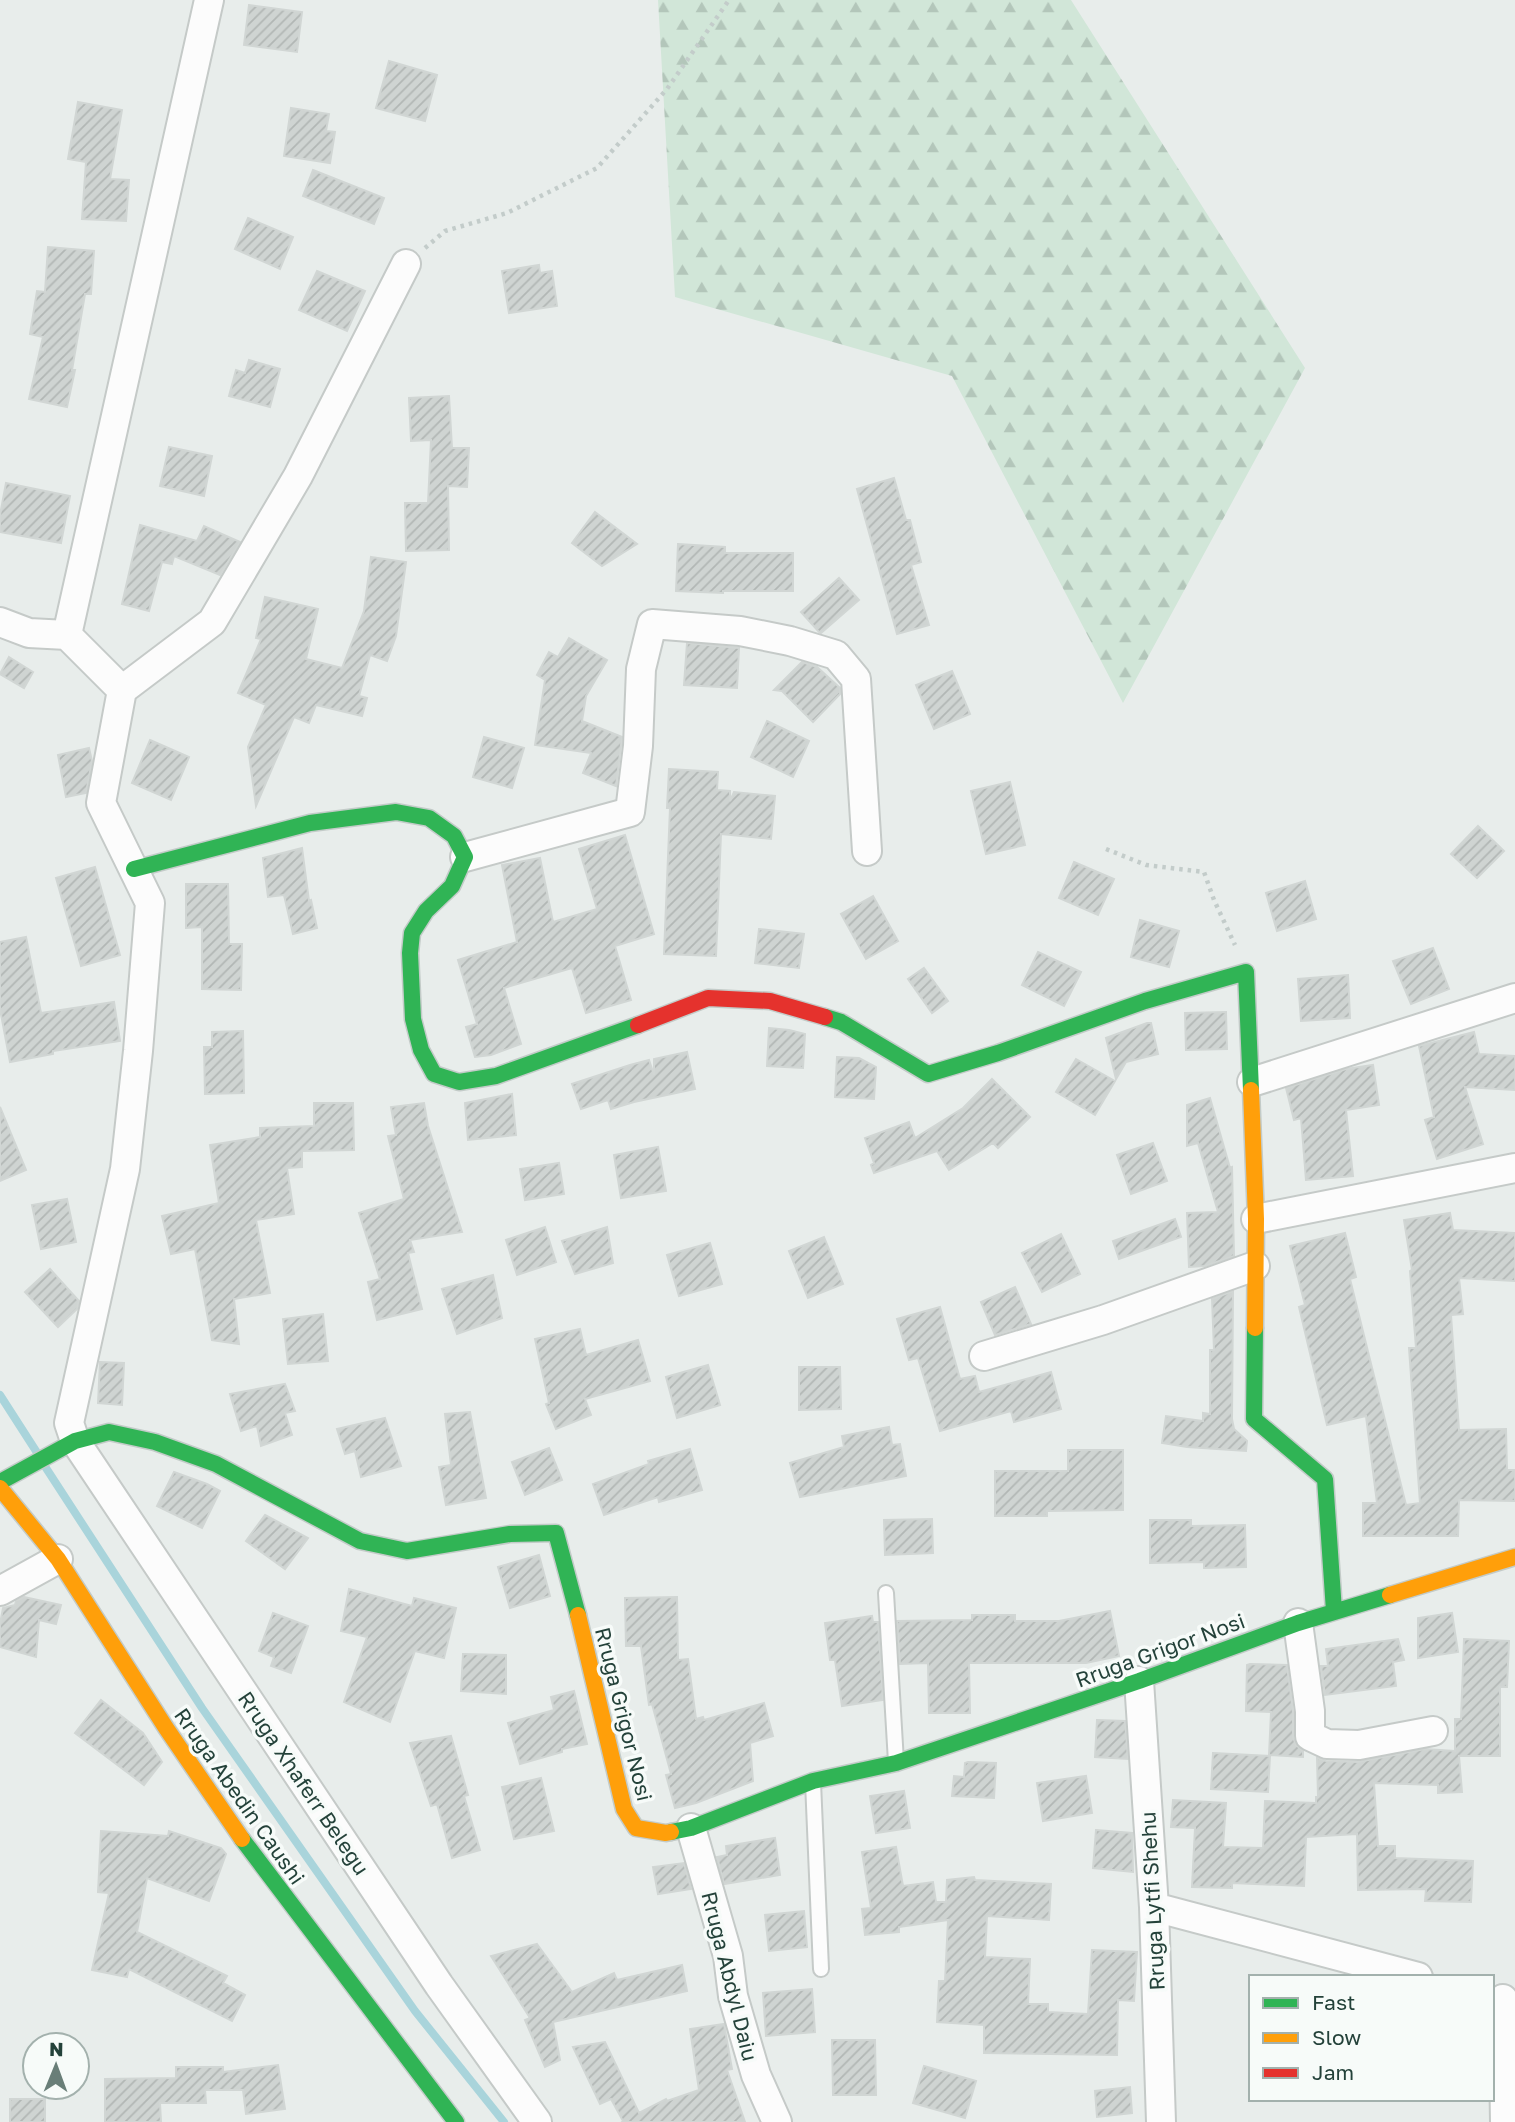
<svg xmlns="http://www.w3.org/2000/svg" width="1515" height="2122" font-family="'Golos Text',sans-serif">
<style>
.forest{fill:url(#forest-firs)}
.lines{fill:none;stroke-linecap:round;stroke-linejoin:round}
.stream{stroke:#a9d4db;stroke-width:8}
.building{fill:url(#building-hatch);stroke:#d1d6d4;stroke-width:2}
.lane-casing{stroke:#c5cac8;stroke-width:18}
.street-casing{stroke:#c5cac8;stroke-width:32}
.fast-casing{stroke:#c3cbc8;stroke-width:19}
.slow-casing{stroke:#c3cbc8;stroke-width:19}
.jam-casing{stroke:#c3cbc8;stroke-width:19}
.path{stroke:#c3ccca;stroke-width:4.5;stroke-dasharray:3.5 5;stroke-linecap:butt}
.lane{stroke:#fcfcfc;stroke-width:14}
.street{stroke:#fcfcfc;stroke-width:28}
.fast{stroke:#30b455;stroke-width:16}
.slow{stroke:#ff9f0a;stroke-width:16}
.jam{stroke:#e5322d;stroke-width:16}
.labels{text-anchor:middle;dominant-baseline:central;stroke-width:7;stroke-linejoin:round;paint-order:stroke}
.street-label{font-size:21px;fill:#24423a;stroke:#f7fbf9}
</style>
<defs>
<pattern id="forest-firs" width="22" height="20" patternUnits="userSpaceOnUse" patternTransform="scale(1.75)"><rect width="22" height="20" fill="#d1e6d8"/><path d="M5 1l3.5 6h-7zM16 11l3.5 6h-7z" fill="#b3c6ba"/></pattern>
<pattern id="building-hatch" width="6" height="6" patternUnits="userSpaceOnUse" patternTransform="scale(1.75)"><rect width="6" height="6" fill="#cfd4d2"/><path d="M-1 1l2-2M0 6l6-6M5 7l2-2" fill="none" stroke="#b2b7b5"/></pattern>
</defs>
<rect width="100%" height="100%" fill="#e8edeb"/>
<path class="forest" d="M 658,0 L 1071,0 L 1305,368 L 1123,703 L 952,376 L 675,297 Z"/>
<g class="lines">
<path class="stream" d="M 0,1395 L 36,1451
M 46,1468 L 202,1708 L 415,2011 L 504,2122"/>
</g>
<path class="building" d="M 249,5 L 302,12 L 297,52 L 244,45 Z
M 389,61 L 437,75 L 425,121 L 376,108 Z
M 78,102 L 122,110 L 110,179 L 129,180 L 126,221 L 82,219 L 86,162 L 68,159 Z
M 291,108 L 329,114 L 326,131 L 335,132 L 330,163 L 284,156 Z
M 313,170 L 384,198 L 374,224 L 303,196 Z
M 248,218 L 293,237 L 280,269 L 235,249 Z
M 48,247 L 94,251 L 91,294 L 85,294 L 72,370 L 75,370 L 67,407 L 29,399 L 43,337 L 30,334 L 37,291 L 45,292 Z
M 539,265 L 540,273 L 552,271 L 557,306 L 509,313 L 502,271 Z
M 317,271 L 365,291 L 347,331 L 299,310 Z
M 249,360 L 280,369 L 270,407 L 229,396 L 236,370 L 245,373 Z
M 449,396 L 452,448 L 469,448 L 467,487 L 448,486 L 449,550 L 406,551 L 405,503 L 428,503 L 431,440 L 411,441 L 409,398 Z
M 169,447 L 212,456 L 204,496 L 160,486 Z
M 894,478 L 906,520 L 910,520 L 921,562 L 911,565 L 929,625 L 897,634 L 857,489 Z
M 6,483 L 70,496 L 61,543 L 0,532 L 0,515 Z
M 595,512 L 637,544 L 602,566 L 572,543 Z
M 140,525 L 197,541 L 204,526 L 240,542 L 220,575 L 174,556 L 172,564 L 162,562 L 149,611 L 122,604 Z
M 678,544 L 725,547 L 725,553 L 793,553 L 793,591 L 723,591 L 723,593 L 676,591 Z
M 371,557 L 406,562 L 396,636 L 387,661 L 370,655 L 359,696 L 367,698 L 362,716 L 316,705 L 309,723 L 294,717 L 256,806 L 248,747 L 266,705 L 238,693 L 261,639 L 256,638 L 265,597 L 318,609 L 306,659 L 342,668 L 364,611 Z
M 839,578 L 859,600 L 821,633 L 819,632 L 801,612 Z
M 569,638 L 607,660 L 586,696 L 582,721 L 622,737 L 616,786 L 583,773 L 591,753 L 535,745 L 545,680 L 537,675 L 549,652 L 558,657 Z
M 687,643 L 739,648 L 737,688 L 684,685 Z
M 9,657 L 33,672 L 24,688 L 0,674 Z
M 802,662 L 817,667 L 840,688 L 840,694 L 813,722 L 782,691 L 774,690 Z
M 952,671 L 970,714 L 934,729 L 916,685 Z
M 767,721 L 809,741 L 793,777 L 751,757 Z
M 484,737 L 524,748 L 512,788 L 473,777 Z
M 150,740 L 189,757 L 171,800 L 132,783 Z
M 89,748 L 92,761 L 86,793 L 66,797 L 58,755 Z
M 669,769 L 718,772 L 717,790 L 730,791 L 730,801 L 734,792 L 775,796 L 771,839 L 721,834 L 716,956 L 664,954 L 670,808 L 667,808 Z
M 1010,782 L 1025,845 L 986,854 L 971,791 Z
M 1478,826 L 1504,851 L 1477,878 L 1451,854 Z
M 625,835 L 654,934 L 615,946 L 631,1000 L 586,1013 L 572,968 L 504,988 L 521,1044 L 491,1055 L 475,1057 L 466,1027 L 477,1024 L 458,960 L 517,942 L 502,865 L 540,858 L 553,922 L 597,909 L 579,849 Z
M 302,848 L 309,901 L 311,900 L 317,928 L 293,934 L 284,895 L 268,897 L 263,858 Z
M 1074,862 L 1114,879 L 1098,915 L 1059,898 Z
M 95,867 L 120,955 L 81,966 L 56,878 Z
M 1305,881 L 1316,919 L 1277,931 L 1266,893 Z
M 186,884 L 228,884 L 229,944 L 242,944 L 241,990 L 202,989 L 202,927 L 186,928 Z
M 873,896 L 898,941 L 866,959 L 841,914 Z
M 1140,920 L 1179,931 L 1169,967 L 1131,957 Z
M 759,929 L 804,934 L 799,968 L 755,963 Z
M 26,937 L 41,1013 L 114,1002 L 120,1041 L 53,1051 L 53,1054 L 10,1062 L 0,1009 L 0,942 Z
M 1433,948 L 1449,989 L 1411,1004 L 1393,961 Z
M 1038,952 L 1081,972 L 1064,1006 L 1022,985 Z
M 924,968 L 948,1001 L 932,1013 L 908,979 Z
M 1348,975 L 1350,1018 L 1301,1021 L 1298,979 Z
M 1226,1012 L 1227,1049 L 1186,1050 L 1185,1013 Z
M 1147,1023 L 1151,1023 L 1158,1054 L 1126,1062 L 1116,1079 L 1106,1038 Z
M 769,1028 L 789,1030 L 805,1034 L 803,1068 L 767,1066 Z
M 243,1031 L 244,1093 L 205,1094 L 204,1047 L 212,1047 L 212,1032 Z
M 1474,1032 L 1479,1054 L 1515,1056 L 1515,1090 L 1465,1087 L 1483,1144 L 1437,1159 L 1425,1120 L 1434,1117 L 1419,1046 Z
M 687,1052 L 695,1089 L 634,1102 L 611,1109 L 608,1100 L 581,1109 L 572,1084 L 630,1065 L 649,1060 L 654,1075 L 654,1059 Z
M 837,1057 L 859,1058 L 876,1067 L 874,1099 L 835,1097 Z
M 1076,1059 L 1115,1081 L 1095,1115 L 1056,1092 Z
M 1373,1065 L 1379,1105 L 1346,1110 L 1353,1176 L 1306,1180 L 1301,1118 L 1294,1120 L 1286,1088 L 1346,1069 Z
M 992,1079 L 1030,1117 L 998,1148 L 993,1143 L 949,1170 L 937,1151 L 874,1173 L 871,1165 L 874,1163 L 865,1138 L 909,1122 L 915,1138 L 963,1108 Z
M 512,1094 L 516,1135 L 468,1140 L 465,1103 Z
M 1210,1098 L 1230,1168 L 1232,1167 L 1234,1256 L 1205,1266 L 1189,1267 L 1187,1213 L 1218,1212 L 1198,1143 L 1187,1146 L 1187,1105 Z
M 314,1103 L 353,1103 L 354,1150 L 302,1151 L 302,1167 L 287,1168 L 294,1214 L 256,1220 L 270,1293 L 234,1299 L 239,1344 L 212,1340 L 195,1249 L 171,1254 L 162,1216 L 219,1203 L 210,1145 L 260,1137 L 260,1128 L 314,1126 Z
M 424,1103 L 428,1126 L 462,1232 L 410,1240 L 414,1252 L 408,1253 L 422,1309 L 377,1320 L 368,1282 L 380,1279 L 359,1213 L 404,1199 L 388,1136 L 396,1135 L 391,1107 Z
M 0,1107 L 26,1170 L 0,1181 Z
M 1153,1143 L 1167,1181 L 1131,1194 L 1117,1155 Z
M 658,1147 L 666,1191 L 621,1198 L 614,1155 Z
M 559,1163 L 564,1194 L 525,1200 L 520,1169 Z
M 67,1199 L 76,1242 L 41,1249 L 32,1205 Z
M 1450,1213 L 1453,1230 L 1515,1233 L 1515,1281 L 1459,1278 L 1463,1314 L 1451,1315 L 1459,1430 L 1506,1429 L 1507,1470 L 1515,1470 L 1515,1501 L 1459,1500 L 1458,1536 L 1363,1536 L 1363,1503 L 1377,1503 L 1366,1416 L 1327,1425 L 1299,1307 L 1305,1305 L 1290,1246 L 1345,1233 L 1356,1277 L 1350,1279 L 1406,1505 L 1420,1503 L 1409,1348 L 1416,1348 L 1410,1271 L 1412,1270 L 1404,1220 Z
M 1175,1219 L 1181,1237 L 1119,1259 L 1113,1241 Z
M 545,1227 L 556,1262 L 517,1275 L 506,1240 Z
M 607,1227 L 613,1263 L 575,1274 L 562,1241 Z
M 1061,1234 L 1080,1274 L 1042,1292 L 1022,1253 Z
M 824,1237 L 843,1284 L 808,1298 L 789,1251 Z
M 710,1243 L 722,1284 L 679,1296 L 667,1255 Z
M 50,1269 L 79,1301 L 77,1309 L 58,1327 L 25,1292 Z
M 493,1275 L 502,1318 L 457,1334 L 442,1289 Z
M 1015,1287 L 1031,1324 L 995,1335 L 981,1302 Z
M 1233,1291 L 1232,1419 L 1234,1429 L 1247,1441 L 1246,1451 L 1187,1447 L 1162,1443 L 1166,1416 L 1203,1421 L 1203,1413 L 1210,1414 L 1210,1350 L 1214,1350 L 1212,1299 Z
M 940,1307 L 960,1379 L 975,1376 L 979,1392 L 1051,1372 L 1061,1409 L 1014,1422 L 1011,1411 L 940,1431 L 918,1358 L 909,1360 L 897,1319 Z
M 323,1314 L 328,1361 L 288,1364 L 283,1319 Z
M 580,1329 L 586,1355 L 638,1340 L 650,1381 L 585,1399 L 591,1415 L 556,1429 L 546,1404 L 549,1403 L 535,1339 Z
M 100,1362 L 124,1363 L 122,1405 L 98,1403 Z
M 708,1365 L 720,1405 L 677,1418 L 666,1377 Z
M 799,1367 L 840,1367 L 841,1409 L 799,1410 Z
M 285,1384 L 295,1411 L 285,1413 L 292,1435 L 261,1446 L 257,1426 L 241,1431 L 230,1394 Z
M 470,1412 L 486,1498 L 446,1505 L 439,1467 L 451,1465 L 445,1414 Z
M 385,1418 L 401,1466 L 361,1477 L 355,1451 L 345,1454 L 337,1429 Z
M 889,1427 L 892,1445 L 900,1444 L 906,1476 L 800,1497 L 790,1463 L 844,1447 L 842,1436 Z
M 549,1448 L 562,1480 L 525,1495 L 512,1462 Z
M 690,1449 L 702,1490 L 659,1502 L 658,1497 L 604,1515 L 593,1484 L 649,1464 L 648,1461 Z
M 1068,1450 L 1123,1450 L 1123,1510 L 1047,1511 L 1047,1516 L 995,1516 L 995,1471 L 1068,1471 Z
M 174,1472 L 207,1484 L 220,1491 L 202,1528 L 157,1506 Z
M 265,1515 L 308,1538 L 285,1569 L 246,1541 Z
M 932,1519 L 933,1553 L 885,1555 L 884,1520 Z
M 1150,1520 L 1191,1520 L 1191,1526 L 1245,1525 L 1246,1567 L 1204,1568 L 1204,1562 L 1150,1563 Z
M 539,1555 L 550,1596 L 510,1608 L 498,1567 Z
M 349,1589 L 412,1606 L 414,1598 L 456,1608 L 444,1658 L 415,1651 L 390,1722 L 344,1702 L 367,1637 L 341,1631 Z
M 24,1597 L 61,1605 L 56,1624 L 39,1620 L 36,1657 L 0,1647 L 0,1624 L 3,1608 L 15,1605 L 16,1601 Z
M 677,1597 L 678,1660 L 688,1659 L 696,1719 L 703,1717 L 704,1720 L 764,1703 L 773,1736 L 750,1743 L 753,1781 L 696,1803 L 675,1808 L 666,1775 L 671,1774 L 652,1704 L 649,1705 L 641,1646 L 626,1646 L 625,1598 Z
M 1110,1611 L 1119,1656 L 1086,1663 L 969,1663 L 970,1713 L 929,1713 L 928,1663 L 900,1664 L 897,1621 L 972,1620 L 972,1615 L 1015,1615 L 1015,1621 L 1059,1621 Z
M 273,1613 L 308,1626 L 291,1673 L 271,1666 L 274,1657 L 259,1651 Z
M 1452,1613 L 1458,1652 L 1418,1658 L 1418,1618 Z
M 872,1616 L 873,1622 L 878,1622 L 883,1700 L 842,1706 L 835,1660 L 830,1660 L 825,1623 Z
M 1398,1639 L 1404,1660 L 1393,1662 L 1396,1686 L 1325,1695 L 1321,1666 L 1328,1666 L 1326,1649 Z
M 1464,1639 L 1509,1641 L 1507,1687 L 1500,1687 L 1500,1756 L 1459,1756 L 1462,1792 L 1438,1793 L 1438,1785 L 1374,1783 L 1378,1846 L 1395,1846 L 1395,1858 L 1473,1861 L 1471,1902 L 1425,1901 L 1426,1889 L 1358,1890 L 1357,1834 L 1306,1837 L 1304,1886 L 1232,1883 L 1232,1888 L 1192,1887 L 1195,1828 L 1171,1827 L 1173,1800 L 1226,1803 L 1223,1847 L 1263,1848 L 1265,1801 L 1316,1803 L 1316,1797 L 1318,1797 L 1317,1758 L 1326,1761 L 1358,1762 L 1425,1749 L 1455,1751 L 1455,1719 L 1461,1719 Z
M 463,1654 L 506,1655 L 506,1694 L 461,1691 Z
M 1250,1664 L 1287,1665 L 1293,1712 L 1293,1737 L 1296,1745 L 1303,1751 L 1303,1757 L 1269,1755 L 1271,1712 L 1246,1711 L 1247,1665 Z
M 574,1691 L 587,1744 L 562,1749 L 562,1752 L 520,1764 L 508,1723 L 554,1710 L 551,1697 Z
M 101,1700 L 143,1733 L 162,1762 L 144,1785 L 75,1733 Z
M 1097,1720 L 1125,1721 L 1128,1759 L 1095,1757 Z
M 451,1736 L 468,1795 L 464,1796 L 480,1850 L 452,1858 L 437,1804 L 431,1806 L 410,1743 Z
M 1213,1753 L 1270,1756 L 1268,1792 L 1211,1789 Z
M 968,1762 L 996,1763 L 994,1798 L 952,1796 L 954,1776 L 964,1777 L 965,1763 Z
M 1086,1776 L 1092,1813 L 1043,1821 L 1037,1783 Z
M 541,1778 L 554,1831 L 514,1839 L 502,1787 Z
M 904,1791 L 910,1828 L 876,1833 L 870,1796 Z
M 1096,1830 L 1132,1833 L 1133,1872 L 1093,1868 Z
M 101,1831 L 168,1836 L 169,1831 L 221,1848 L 226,1854 L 209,1901 L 147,1878 L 137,1932 L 227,1976 L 223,1983 L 245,1995 L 232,2021 L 129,1969 L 127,1977 L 92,1970 L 109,1893 L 98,1892 Z
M 775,1838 L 780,1875 L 724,1884 L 717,1857 L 727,1855 L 726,1846 Z
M 896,1847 L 903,1886 L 933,1882 L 936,1902 L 946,1902 L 947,1880 L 974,1877 L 975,1880 L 1051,1884 L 1049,1920 L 987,1916 L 985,1957 L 1030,1959 L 1028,2004 L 1048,2004 L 1048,2012 L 1088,2014 L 1092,1950 L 1137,1952 L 1134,2001 L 1118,2000 L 1117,2055 L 984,2053 L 984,2025 L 937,2022 L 939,1981 L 945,1981 L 948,1920 L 899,1927 L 899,1932 L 865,1935 L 862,1909 L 871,1908 L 862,1852 Z
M 684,1863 L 691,1889 L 658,1894 L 653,1867 Z
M 804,1911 L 807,1947 L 769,1951 L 765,1915 Z
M 537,1944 L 572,1992 L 614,1973 L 617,1980 L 682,1965 L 687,1991 L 553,2022 L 560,2060 L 545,2067 L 525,2020 L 530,2018 L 491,1956 Z
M 812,1989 L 815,2032 L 766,2036 L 763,1993 Z
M 724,2024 L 732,2069 L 727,2070 L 745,2122 L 622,2122 L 623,2121 L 611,2099 L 600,2104 L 573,2047 L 605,2042 L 639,2113 L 666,2099 L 667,2101 L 699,2090 L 690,2029 Z
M 832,2040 L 875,2040 L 876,2095 L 833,2095 Z
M 278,2065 L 285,2109 L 246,2114 L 243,2090 L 205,2090 L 206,2103 L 160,2103 L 161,2122 L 105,2122 L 105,2079 L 176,2078 L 176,2067 L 223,2067 L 223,2072 Z
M 924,2066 L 976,2081 L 965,2118 L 913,2103 Z
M 1130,2087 L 1132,2113 L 1097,2117 L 1095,2091 Z
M 10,2099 L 45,2099 L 45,2122 L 10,2122 Z"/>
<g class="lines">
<defs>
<path id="lane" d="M 886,1593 L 896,1762
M 813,1782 L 821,1969"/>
<path id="street" d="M 0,622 L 29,633 L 67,635 L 122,690 L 101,803 L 150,903 L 138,1051 L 125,1169 L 69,1423 L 75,1441 L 439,1985 L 537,2122
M 67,635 L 209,0
M 122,690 L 212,622 L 298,476 L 406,264
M 465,857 L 630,812 L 638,746 L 641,669 L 652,624 L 740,631 L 790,641 L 836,655 L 856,679 L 867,851
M 1252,1082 L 1515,998
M 1256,1219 L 1515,1168
M 984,1356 L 1103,1320 L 1255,1266
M 0,1591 L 58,1559
M 1298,1623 L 1310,1711 L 1310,1736 L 1327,1744 L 1359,1745 L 1433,1731
M 1139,1681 L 1154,1907 L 1161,2122
M 691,1828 L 728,1956 L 733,1996 L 756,2075 L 777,2122
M 1154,1907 L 1418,1977
M 1503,1999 L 1505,2122"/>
<path id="fast" d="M 134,869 L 310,823 L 396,812 L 429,818 L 454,836 L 465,857 L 452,886 L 426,911 L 412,933 L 410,953 L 413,1019 L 421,1050 L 434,1074 L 459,1082 L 496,1076 L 638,1025
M 825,1017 L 841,1022 L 928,1074 L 998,1053 L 1145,1001 L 1246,972 L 1251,1090
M 1255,1328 L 1254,1419 L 1325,1479 L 1334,1611
M 0,1482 L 75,1441 L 109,1432 L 155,1442 L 216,1464 L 360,1541 L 407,1551 L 510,1534 L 556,1533 L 578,1615
M 671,1832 L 691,1828 L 813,1781 L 896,1763 L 1139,1681 L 1298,1623 L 1390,1595
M 242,1839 L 456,2122"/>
<path id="slow" d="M 1251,1090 L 1256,1219 L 1255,1328
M 0,1488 L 58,1559 L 166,1728 L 242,1839
M 1390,1595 L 1515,1557
M 578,1615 L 624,1809 L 636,1828 L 666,1833 L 671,1832"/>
<path id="jam" d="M 638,1025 L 708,998 L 770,1001 L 825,1017"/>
</defs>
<use href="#lane" class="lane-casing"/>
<use href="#street" class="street-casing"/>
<use href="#fast" class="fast-casing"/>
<use href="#slow" class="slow-casing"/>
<use href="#jam" class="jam-casing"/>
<path class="path" d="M 425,248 L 445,231 L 507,213 L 597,168 L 667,89 L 729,0
M 1106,849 L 1146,865 L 1204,872 L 1214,900 L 1235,945"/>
<use href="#lane" class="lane"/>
<use href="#street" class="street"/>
<use href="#fast" class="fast"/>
<use href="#slow" class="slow"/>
<use href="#jam" class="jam"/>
</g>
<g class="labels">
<g class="street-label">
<text transform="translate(1160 1650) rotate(-20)">Rruga Grigor Nosi</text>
<text transform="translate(624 1714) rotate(76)">Rruga Grigor Nosi</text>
<text transform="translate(304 1783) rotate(56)">Rruga Xhaferr Belegu</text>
<text transform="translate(240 1796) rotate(55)">Rruga Abedin Caushi</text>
<text transform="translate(1152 1901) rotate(-93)">Rruga Lytfi Shehu</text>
<text transform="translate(730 1976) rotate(76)">Rruga Abdyl Daiu</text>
</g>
</g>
<rect x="1249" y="1975" width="245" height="126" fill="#f7fbf9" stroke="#a3b1ad" stroke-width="2"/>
<rect x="1263" y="1998" width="35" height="10" fill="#30b455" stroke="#a3b1ad" stroke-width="2"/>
<text x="1312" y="2010" font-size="21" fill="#24423a">Fast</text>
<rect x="1263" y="2033" width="35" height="10" fill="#ff9f0a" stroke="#a3b1ad" stroke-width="2"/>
<text x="1312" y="2045" font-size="21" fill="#24423a">Slow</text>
<rect x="1263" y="2068" width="35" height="10" fill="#e5322d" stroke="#a3b1ad" stroke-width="2"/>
<text x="1312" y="2080" font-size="21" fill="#24423a">Jam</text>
<g transform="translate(56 2066) rotate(1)"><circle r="33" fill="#f7fbf9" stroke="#a3b1ad" stroke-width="2"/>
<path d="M0-5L12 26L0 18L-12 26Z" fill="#697e78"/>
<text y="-10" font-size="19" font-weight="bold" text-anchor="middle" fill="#24423a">N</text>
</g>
</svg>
